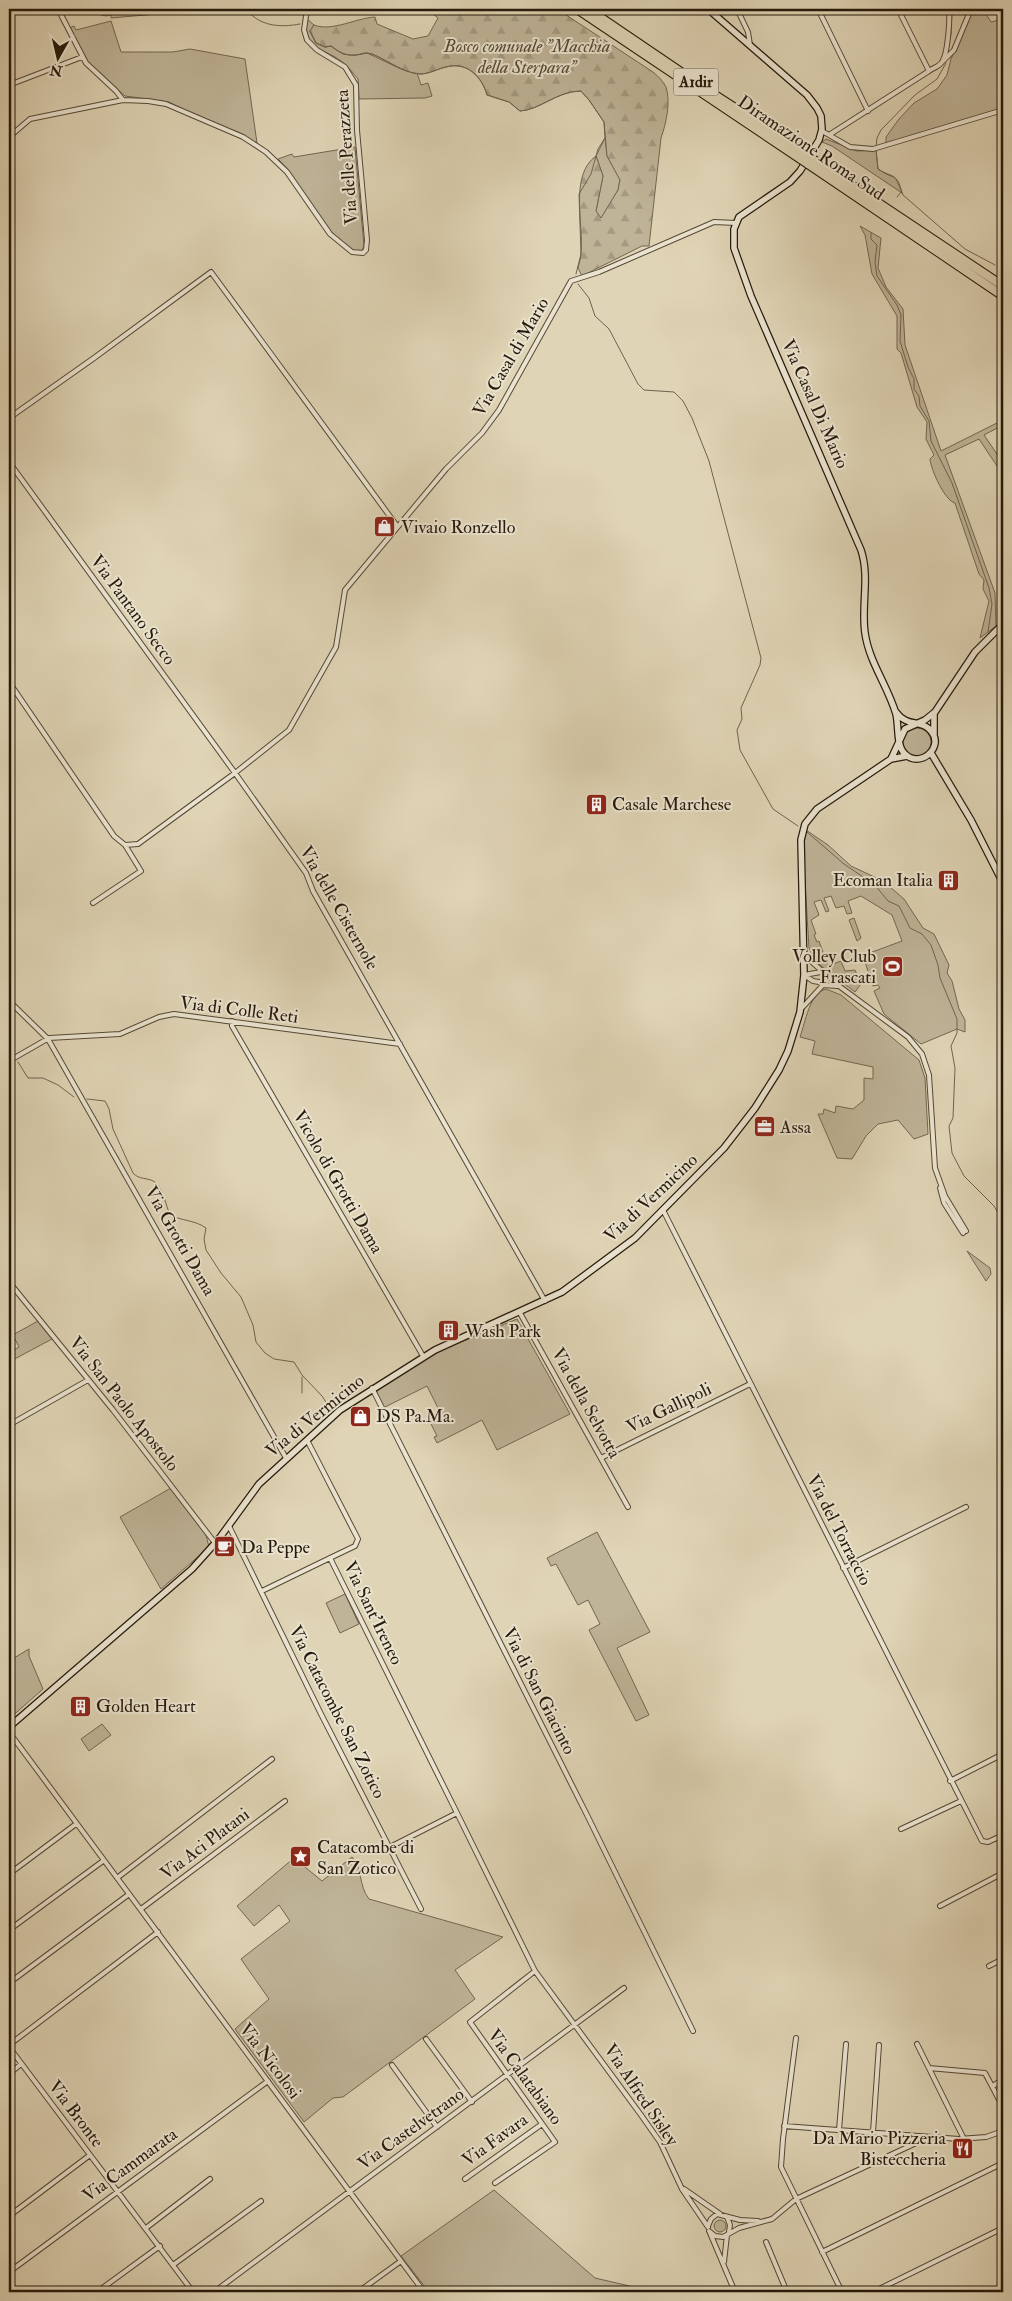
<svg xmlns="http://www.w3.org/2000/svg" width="1012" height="2301" font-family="'IM FELL Double Pica',serif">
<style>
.green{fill:#bfb498;stroke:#726652}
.forest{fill:url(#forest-firs);stroke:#726652}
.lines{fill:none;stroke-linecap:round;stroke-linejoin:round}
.stream{stroke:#6f634e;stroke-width:1}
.street-casing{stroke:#544836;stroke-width:6}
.secondary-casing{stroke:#25190b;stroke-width:8}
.highway-casing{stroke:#25190b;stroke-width:10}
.street{stroke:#eae3cf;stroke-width:4}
.secondary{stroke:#eae3cf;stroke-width:5.5}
.highway{stroke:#dfd4b5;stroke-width:8}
.highway-bridge-casing{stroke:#25190b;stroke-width:10;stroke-linecap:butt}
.highway-bridge{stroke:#dfd4b5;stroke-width:8}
.labels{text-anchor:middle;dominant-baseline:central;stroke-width:4;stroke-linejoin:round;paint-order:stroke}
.shield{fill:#eae3cf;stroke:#605646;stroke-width:1}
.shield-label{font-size:16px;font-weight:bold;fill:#25190b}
.park-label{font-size:18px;font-style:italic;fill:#534835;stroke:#eae3cf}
.street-label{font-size:18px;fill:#25190b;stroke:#eae3cf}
.poi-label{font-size:18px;fill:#25190b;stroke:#eae3cf;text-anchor:start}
</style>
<defs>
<pattern id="forest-firs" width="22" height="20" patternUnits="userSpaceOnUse" patternTransform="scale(1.25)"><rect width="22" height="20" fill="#bfb498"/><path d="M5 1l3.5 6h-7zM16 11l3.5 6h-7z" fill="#a49a82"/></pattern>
</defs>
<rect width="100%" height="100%" fill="#dfd4b5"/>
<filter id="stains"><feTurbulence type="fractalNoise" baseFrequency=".004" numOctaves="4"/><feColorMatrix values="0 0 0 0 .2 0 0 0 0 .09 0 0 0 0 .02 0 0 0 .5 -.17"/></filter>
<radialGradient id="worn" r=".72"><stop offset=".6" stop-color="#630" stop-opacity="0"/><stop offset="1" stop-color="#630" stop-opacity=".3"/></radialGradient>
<path class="green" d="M 152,9 L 187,9 L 179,12 L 111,18 L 111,15 C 122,11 134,10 146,13 Z
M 974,9 L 983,9 L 991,22 L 1003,19 L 1003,108 L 886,144 L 886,137 L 899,119 L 914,103 L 937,89 L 947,75 L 951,59 Z
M 307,19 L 314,25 L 310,31 L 316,43 L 325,47 L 331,46 L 343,54 L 355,55 L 367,53 L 401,69 L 417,73 L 421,85 L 428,83 L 432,96 L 425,98 L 359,99 L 358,79 C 353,73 348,66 341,61 C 322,47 303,50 307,19 Z
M 111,21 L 121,52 L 173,52 L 190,49 L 245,59 L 257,143 L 238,132 L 210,123 L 169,102 L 125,96 L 87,63 L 69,28 L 74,26 L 76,30 Z
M 605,138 L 607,156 L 620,179 L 618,190 L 601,219 L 596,211 L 603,176 L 596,156 Z
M 826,139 L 857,151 L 876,150 L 878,169 C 892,178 897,172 902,193 L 832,146 L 822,142 Z
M 355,147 L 364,246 L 361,252 C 326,250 302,180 278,159 L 292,154 L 294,157 Z
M 860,226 L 881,238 L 878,268 L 886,287 L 903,309 L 905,345 L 941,451 L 1003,420 L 1003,425 L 984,435 L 1003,463 L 1003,475 L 979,439 L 945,455 L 995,593 L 996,626 L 980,638 L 989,601 L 983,589 L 984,580 L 979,574 L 955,503 C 945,501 931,470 930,459 L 934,455 L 926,439 L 927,422 L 917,407 L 901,353 L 897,349 L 897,316 L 872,274 L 865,235 Z
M903 742a14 14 0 1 1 28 0a14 14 0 1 1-28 0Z
M 806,830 L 828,845 L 851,866 L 883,881 L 904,899 L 923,928 L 934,934 L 949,965 L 947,973 L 952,981 L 959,1009 L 965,1020 L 965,1032 L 957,1029 L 921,1044 L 884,1014 L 874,991 L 880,988 L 878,985 L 873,986 L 864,959 L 867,954 L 902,941 L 892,915 L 861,896 L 848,901 L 852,913 L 847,914 L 844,906 L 836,908 L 831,896 L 824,898 L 829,911 L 826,912 L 821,900 L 814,902 L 819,915 L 811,920 L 816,934 L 814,935 L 817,942 L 819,941 L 828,966 L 841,961 L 845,971 L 855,970 L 861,984 L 855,992 L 816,962 L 809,948 L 803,852 Z
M 854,918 L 861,938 L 857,941 L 849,920 Z
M 826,989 L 841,995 L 919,1060 L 925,1078 L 928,1134 L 914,1139 L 898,1120 L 878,1124 L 866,1136 L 852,1159 L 837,1158 L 818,1114 L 823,1114 L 824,1109 L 835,1113 L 836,1106 L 853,1109 L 864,1100 L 864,1078 L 873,1079 L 873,1067 L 812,1054 L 815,1041 L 800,1037 C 805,1023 810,992 826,989 Z
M 967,1251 L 990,1268 L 991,1274 L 986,1281 Z
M 517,1319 L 570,1414 L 497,1450 L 482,1420 L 437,1443 L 434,1437 L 437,1436 L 428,1418 L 440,1412 L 427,1386 L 383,1408 L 376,1390 L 434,1353 Z
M 38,1321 L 52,1339 L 9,1362 L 9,1347 L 12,1351 L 19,1347 L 15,1339 L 9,1342 L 9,1337 Z
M 171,1488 L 205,1531 L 209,1547 L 161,1589 L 120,1517 Z
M 597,1532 L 650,1632 L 617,1648 L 649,1715 L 636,1721 L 589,1630 L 600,1624 L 588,1600 L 578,1605 L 556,1564 L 551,1566 L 547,1558 Z
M 345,1594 L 359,1624 L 340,1633 L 326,1603 Z
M 29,1649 L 29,1656 L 43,1689 L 9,1719 L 9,1661 Z
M 102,1724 L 111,1735 L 89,1751 L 81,1739 Z
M 352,1857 C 363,1868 358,1885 369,1899 L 503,1937 L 455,1970 L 475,1999 L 343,2097 L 333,2098 L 304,2122 L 235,2029 L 269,1999 L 241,1959 L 290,1921 L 279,1905 L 254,1926 L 237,1906 L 294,1858 L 322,1881 Z
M 494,2190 L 595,2278 L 647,2290 L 649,2292 L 429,2292 L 401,2256 Z
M714 2226a6 6 0 1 1 12 0a6 6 0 1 1-12 0Z"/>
<path class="forest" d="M 427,9 L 557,9 L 653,72 C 658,76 663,81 666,87 C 671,102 666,124 661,138 L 649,246 L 642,246 L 582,276 L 578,268 C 579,263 581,258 581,253 C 584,225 569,175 596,156 L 603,176 L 596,211 L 601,218 L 618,190 L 620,180 L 607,156 L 604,122 L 589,100 L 581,91 C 557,91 540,110 520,111 L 509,102 L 487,95 C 482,77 467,61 446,67 C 437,69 429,74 420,74 C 400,73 380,54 367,53 C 363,53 359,55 355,55 C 345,56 339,52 331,46 L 325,47 L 316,43 L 310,31 L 314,25 C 332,32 356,18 375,17 L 377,24 L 413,39 L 428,36 L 438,18 Z"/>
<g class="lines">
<path class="stream" d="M 76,9 L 106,16 L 127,11 L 146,13 L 152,9
M 168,9 L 175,9
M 246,9 C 259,26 279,28 300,24
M 310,31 L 316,43 L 325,47 L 331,46 C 339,52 345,56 355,55 C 359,55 363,53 367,53 C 380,54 400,73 420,74 C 429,74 437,69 446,67 C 467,61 482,77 487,95 L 509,102 L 520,111 C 540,110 557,91 581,91 L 589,100 L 604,122 L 605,138 L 598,149 L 591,174 L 579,194 L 581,254 L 576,274
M 947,55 L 951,34 L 952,9
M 876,147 L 877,138 L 881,130 L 915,95 L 937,79 L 946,63
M 876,150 L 878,169 C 898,183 892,168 903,195 L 965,249 L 995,265
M 897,197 L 901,192
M 871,233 L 871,239 L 877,245 L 875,262 L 877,276 L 897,305 L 901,315 L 900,341 L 908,367 L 914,379 L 914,389 L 919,396 L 920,406 L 929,421 L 931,441 L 952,483 L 989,588 L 992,604 L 988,632
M 578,284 L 589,298 L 595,316 L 609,329 L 638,384 L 644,390 L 674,392 L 683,401 L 692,418 L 709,461 L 761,658 L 760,665 L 741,708 L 742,719 L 737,730 L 740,750 L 773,809 L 798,826
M 807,832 L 844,864 L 875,885 L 888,901 L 899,906 L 910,928 L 922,934 L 931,945 L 938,965 L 940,978 L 957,1019 L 957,1033 L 951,1046 L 955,1068 L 953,1118 L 949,1126 L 952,1153 L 964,1176 L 994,1206 L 1003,1221
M 9,1053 L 11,1055
M 18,1062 L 28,1078 L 43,1078 L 58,1085 L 74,1097
M 87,1099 L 105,1101 L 109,1109 L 113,1129 L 133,1173 C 139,1180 147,1177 155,1182 C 163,1188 166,1206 170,1215 C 182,1221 195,1220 206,1228 L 204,1239 L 206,1250 L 221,1273 L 241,1297 L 253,1325 L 256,1342 L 265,1353 L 274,1359 L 294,1362 L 302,1375 L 322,1396 L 331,1410
M 302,1377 L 302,1393"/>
<defs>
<path id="street" d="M 58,9 L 86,63 L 116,91 L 123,100
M 737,9 L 748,32 L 750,45
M 818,9 L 868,111
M 943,61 L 954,50 L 971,9
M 929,71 C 933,68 940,66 942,62 C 948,53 950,20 949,9
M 9,85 L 82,57
M 822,131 L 850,147 L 873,149 L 1003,110
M 829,135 L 929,71 L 898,9
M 9,137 L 30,119 L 123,100 L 148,101 L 166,104 L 243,137 L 266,152 L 287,172 L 330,234 L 352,252 L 363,253 L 366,250 L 367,240 L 357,130 L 356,85 L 345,67 L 317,50 L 307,40 L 304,30 L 307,9
M 9,418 L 94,358 L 211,272 L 397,526
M 9,462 L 235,773 L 289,730 L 336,647 L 345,590 L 446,469 L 482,433 L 499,410 L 571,281 L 599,272 L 714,222 L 736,223
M 9,682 L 114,836 L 125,845 L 138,844 L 235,773 L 306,873 L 313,891 L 545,1301
M 93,903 L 141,871 L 125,845
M 804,955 L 839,986 L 908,1037 L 922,1054 L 929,1075 L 935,1168 L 945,1196 L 966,1231
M 804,975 L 813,981 L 825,983
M 804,975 L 821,972
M 9,1001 L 48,1039 L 286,1458
M 801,1009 L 823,985 L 837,986
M 232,1021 L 232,1026 L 423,1356
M 9,1061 L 49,1038 L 120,1034 L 159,1017 L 174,1014 L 400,1044
M 940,1188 L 944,1203 L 963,1233
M 663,1210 L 982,1841 L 988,1842 L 1003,1835
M 9,1282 L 113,1410 L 215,1543
M 520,1313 L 628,1507
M 372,1388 L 587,1815 L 693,2031
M 9,1425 L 88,1380
M 307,1440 L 358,1539 L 355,1546 L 330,1558 L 457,1813
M 601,1458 L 750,1384
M 229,1526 L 321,1714 L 421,1909
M 843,1568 L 966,1507
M 262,1591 L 330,1558
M 9,1732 L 424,2292
M 950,1781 L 1003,1754
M 901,1829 L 961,1801
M 390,1847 L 457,1813 L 535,1971 L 641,2115 L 660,2142 L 682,2189 L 708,2227
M 9,1874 L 76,1824
M 117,1878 L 272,1759
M 940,1906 L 1003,1873
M 141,1909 L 285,1801
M 9,1930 L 103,1861
M 989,1966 L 1003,1959
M 9,1983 L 128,1895
M 796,2038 L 783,2139 L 781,2167 L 842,2292
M 426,2039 L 472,2102
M 917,2044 L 964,2139
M 9,2045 L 158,1932
M 9,2047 L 193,2292
M 392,2065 L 437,2127
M 929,2068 L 985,2073 L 1003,2107
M 9,2074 L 21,2064
M 993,2086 L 1003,2079
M 784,2126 L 959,2139 L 986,2137 L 1003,2131
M 839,2130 L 846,2044
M 873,2132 L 879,2045
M 465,2179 L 542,2124
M 495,2183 L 555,2142 L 470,2022 L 535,1971
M 684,2189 L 720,2214
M 9,2216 L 90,2155
M 727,2217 L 730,2225 L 729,2232
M 708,2226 L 711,2219 L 717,2214 L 740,2220 L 758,2221
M 146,2228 L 210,2179
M 709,2231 L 715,2236 L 723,2237 L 739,2228 L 772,2219 L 796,2199 L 929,2137
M 710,2233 L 735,2292
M 766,2242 L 787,2292
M 822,2252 L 1003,2163
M 724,2262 L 727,2235
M 173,2265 L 261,2201
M 9,2272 L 268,2081
M 684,2290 L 685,2292
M 97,2292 L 160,2246
M 214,2292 L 624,1988
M 358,2292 L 401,2261
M 873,2292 L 1003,2228"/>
<path id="secondary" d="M 708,9 L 807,95 L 817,108 L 821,116 L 822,129 L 819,140 L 800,171 L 790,182 L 739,217 L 734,229 L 734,248 L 751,296 L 861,550 C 870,577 861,605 865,633 C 869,662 888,686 896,714 C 899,726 896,746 905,754 C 920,769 945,747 931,731 C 922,719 907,728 896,712
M 934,734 L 934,713
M 931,753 L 971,820 L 1003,883
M 891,759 L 905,729 L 925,720 L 935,712 L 975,652 L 1003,624
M 9,1727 L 192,1569 L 218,1540 L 259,1484 L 340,1410 L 435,1350 L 562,1292 L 635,1238 L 724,1148 L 755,1108 L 779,1070 L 788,1051 L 800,1012 L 804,975 L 801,840 L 805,824 L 817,809 L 891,759 L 907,756"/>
<path id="highway" d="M 577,9 L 802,160
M 588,9 L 700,85
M 715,95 L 806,154
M 811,158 L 1003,286
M 808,164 L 1003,296"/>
</defs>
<use href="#street" class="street-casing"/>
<use href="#secondary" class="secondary-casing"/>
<use href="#highway" class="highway-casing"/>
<use href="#street" class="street"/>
<use href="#secondary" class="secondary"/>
<use href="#highway" class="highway"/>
<defs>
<path id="highway-bridge" d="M 806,154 L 811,158
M 802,160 L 808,164"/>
</defs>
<use href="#highway-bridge" class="highway-bridge-casing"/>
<use href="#highway-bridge" class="highway-bridge"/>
</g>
<defs>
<symbol id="shop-square" viewBox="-11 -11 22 22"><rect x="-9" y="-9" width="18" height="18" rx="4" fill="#8f2418" stroke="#eae3cf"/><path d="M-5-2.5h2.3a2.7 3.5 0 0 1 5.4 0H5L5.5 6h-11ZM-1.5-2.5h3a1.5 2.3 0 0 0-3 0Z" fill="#fff"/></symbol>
<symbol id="building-square" viewBox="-11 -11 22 22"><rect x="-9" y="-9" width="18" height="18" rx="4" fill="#8f2418" stroke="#eae3cf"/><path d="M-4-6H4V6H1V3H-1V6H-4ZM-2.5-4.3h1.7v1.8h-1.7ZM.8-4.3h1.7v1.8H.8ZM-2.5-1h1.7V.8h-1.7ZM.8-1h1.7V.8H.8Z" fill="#fff"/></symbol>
<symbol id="stadium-square" viewBox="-11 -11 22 22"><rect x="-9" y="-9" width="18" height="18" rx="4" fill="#8f2418" stroke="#eae3cf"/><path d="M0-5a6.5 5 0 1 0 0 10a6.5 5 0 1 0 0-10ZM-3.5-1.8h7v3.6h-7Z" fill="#fff"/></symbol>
<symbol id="office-square" viewBox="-11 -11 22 22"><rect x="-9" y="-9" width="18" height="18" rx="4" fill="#8f2418" stroke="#eae3cf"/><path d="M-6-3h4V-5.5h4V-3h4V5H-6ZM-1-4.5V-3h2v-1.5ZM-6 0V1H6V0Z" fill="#fff"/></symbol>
<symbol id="cafe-square" viewBox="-11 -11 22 22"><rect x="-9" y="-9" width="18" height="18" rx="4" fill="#8f2418" stroke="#eae3cf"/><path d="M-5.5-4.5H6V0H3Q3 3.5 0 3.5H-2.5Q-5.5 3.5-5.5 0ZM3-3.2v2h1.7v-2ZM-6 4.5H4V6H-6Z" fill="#fff"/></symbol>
<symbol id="sight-square" viewBox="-11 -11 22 22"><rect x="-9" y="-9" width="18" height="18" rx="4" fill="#8f2418" stroke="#eae3cf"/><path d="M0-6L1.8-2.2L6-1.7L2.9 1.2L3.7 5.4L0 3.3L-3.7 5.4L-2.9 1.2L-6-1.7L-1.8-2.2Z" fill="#fff"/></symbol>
<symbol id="restaurant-square" viewBox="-11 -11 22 22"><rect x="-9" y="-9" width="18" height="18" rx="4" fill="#8f2418" stroke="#eae3cf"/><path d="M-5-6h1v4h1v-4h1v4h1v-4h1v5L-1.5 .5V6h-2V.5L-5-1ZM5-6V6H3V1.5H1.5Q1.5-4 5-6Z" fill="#fff"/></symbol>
</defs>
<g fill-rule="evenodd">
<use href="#shop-square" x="372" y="514" width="25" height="25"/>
<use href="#building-square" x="584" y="792" width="25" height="25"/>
<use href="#building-square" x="936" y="868" width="25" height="25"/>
<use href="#stadium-square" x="880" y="954" width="25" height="25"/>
<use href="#office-square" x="752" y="1114" width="25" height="25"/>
<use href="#building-square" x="436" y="1318" width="25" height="25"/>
<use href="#shop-square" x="348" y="1404" width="25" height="25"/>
<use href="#cafe-square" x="212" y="1534" width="25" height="25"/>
<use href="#building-square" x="68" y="1694" width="25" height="25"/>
<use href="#sight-square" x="288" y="1844" width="25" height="25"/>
<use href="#restaurant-square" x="950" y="2136" width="25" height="25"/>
</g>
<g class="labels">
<rect class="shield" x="673.5" y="68.5" width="45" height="27" rx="4"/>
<g class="shield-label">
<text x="696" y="82">A1dir</text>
</g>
<g class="park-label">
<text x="527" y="46">Bosco comunale "Macchia<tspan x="527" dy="21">della Sterpara"</tspan></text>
</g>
<g class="street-label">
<text transform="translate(811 148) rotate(34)">Diramazione Roma Sud</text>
<text transform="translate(347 157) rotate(-94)">Via delle Perazzeta</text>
<text transform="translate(511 357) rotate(-60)">Via Casal di Mario</text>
<text transform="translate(815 404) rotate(66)">Via Casal Di Mario</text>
<text transform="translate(133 610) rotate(54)">Via Pantano Secco</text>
<text transform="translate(339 908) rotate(60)">Via delle Cisternole</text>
<text transform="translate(239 1010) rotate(7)">Via di Colle Reti</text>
<text transform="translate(338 1182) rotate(60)">Vicolo di Grotti Dama</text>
<text transform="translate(651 1198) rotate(-43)">Via di Vermicino</text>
<text transform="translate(180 1241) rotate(60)">Via Grotti Dama</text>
<text transform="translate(586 1403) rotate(61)">Via della Selvotta</text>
<text transform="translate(124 1404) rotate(52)">Via San Paolo Apostolo</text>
<text transform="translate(669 1408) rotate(-26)">Via Gallipoli</text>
<text transform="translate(315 1416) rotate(-39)">Via di Vermicino</text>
<text transform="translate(839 1530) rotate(63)">Via del Torraccio</text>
<text transform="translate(373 1613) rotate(64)">Via Sant'Ireneo</text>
<text transform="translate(539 1691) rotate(63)">Via di San Giacinto</text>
<text transform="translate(337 1712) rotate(63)">Via Catacombe San Zotico</text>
<text transform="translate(205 1844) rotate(-37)">Via Aci Platani</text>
<text transform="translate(270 2061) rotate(53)">Via Nicolosi</text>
<text transform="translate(525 2077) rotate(54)">Via Calatabiano</text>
<text transform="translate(641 2095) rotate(56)">Via Alfred Sisley</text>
<text transform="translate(76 2114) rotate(53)">Via Bronte</text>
<text transform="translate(411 2129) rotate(-36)">Via Castelvetrano</text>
<text transform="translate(495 2140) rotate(-36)">Via Favara</text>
<text transform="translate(130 2165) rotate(-36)">Via Cammarata</text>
</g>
<g class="poi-label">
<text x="401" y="527">Vivaio Ronzello</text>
<text x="612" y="804">Casale Marchese</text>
<text x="933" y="880" text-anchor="end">Ecoman Italia</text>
<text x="876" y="956" text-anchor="end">Volley Club<tspan x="876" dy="21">Frascati</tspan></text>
<text x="780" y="1127">Assa</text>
<text x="465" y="1331">Wash Park</text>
<text x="376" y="1416">DS Pa.Ma.</text>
<text x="241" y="1547">Da Peppe</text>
<text x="96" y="1706">Golden Heart</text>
<text x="317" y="1847">Catacombe di<tspan x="317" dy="21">San Zotico</tspan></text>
<text x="946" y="2138" text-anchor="end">Da Mario Pizzeria<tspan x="946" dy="21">Bisteccheria</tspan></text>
</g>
</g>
<rect width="1012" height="2301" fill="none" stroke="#dfd4b5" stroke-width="30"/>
<rect x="10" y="10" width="992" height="2281" fill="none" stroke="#25190b" stroke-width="2.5"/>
<rect x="15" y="15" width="982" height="2271" fill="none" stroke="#25190b"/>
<g transform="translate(58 58) rotate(188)" stroke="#eae3cf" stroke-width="4" paint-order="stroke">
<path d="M0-4L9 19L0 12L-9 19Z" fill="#25190b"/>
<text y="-8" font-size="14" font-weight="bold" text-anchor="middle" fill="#25190b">N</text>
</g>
<rect width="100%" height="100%" filter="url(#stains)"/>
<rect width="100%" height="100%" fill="url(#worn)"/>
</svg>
